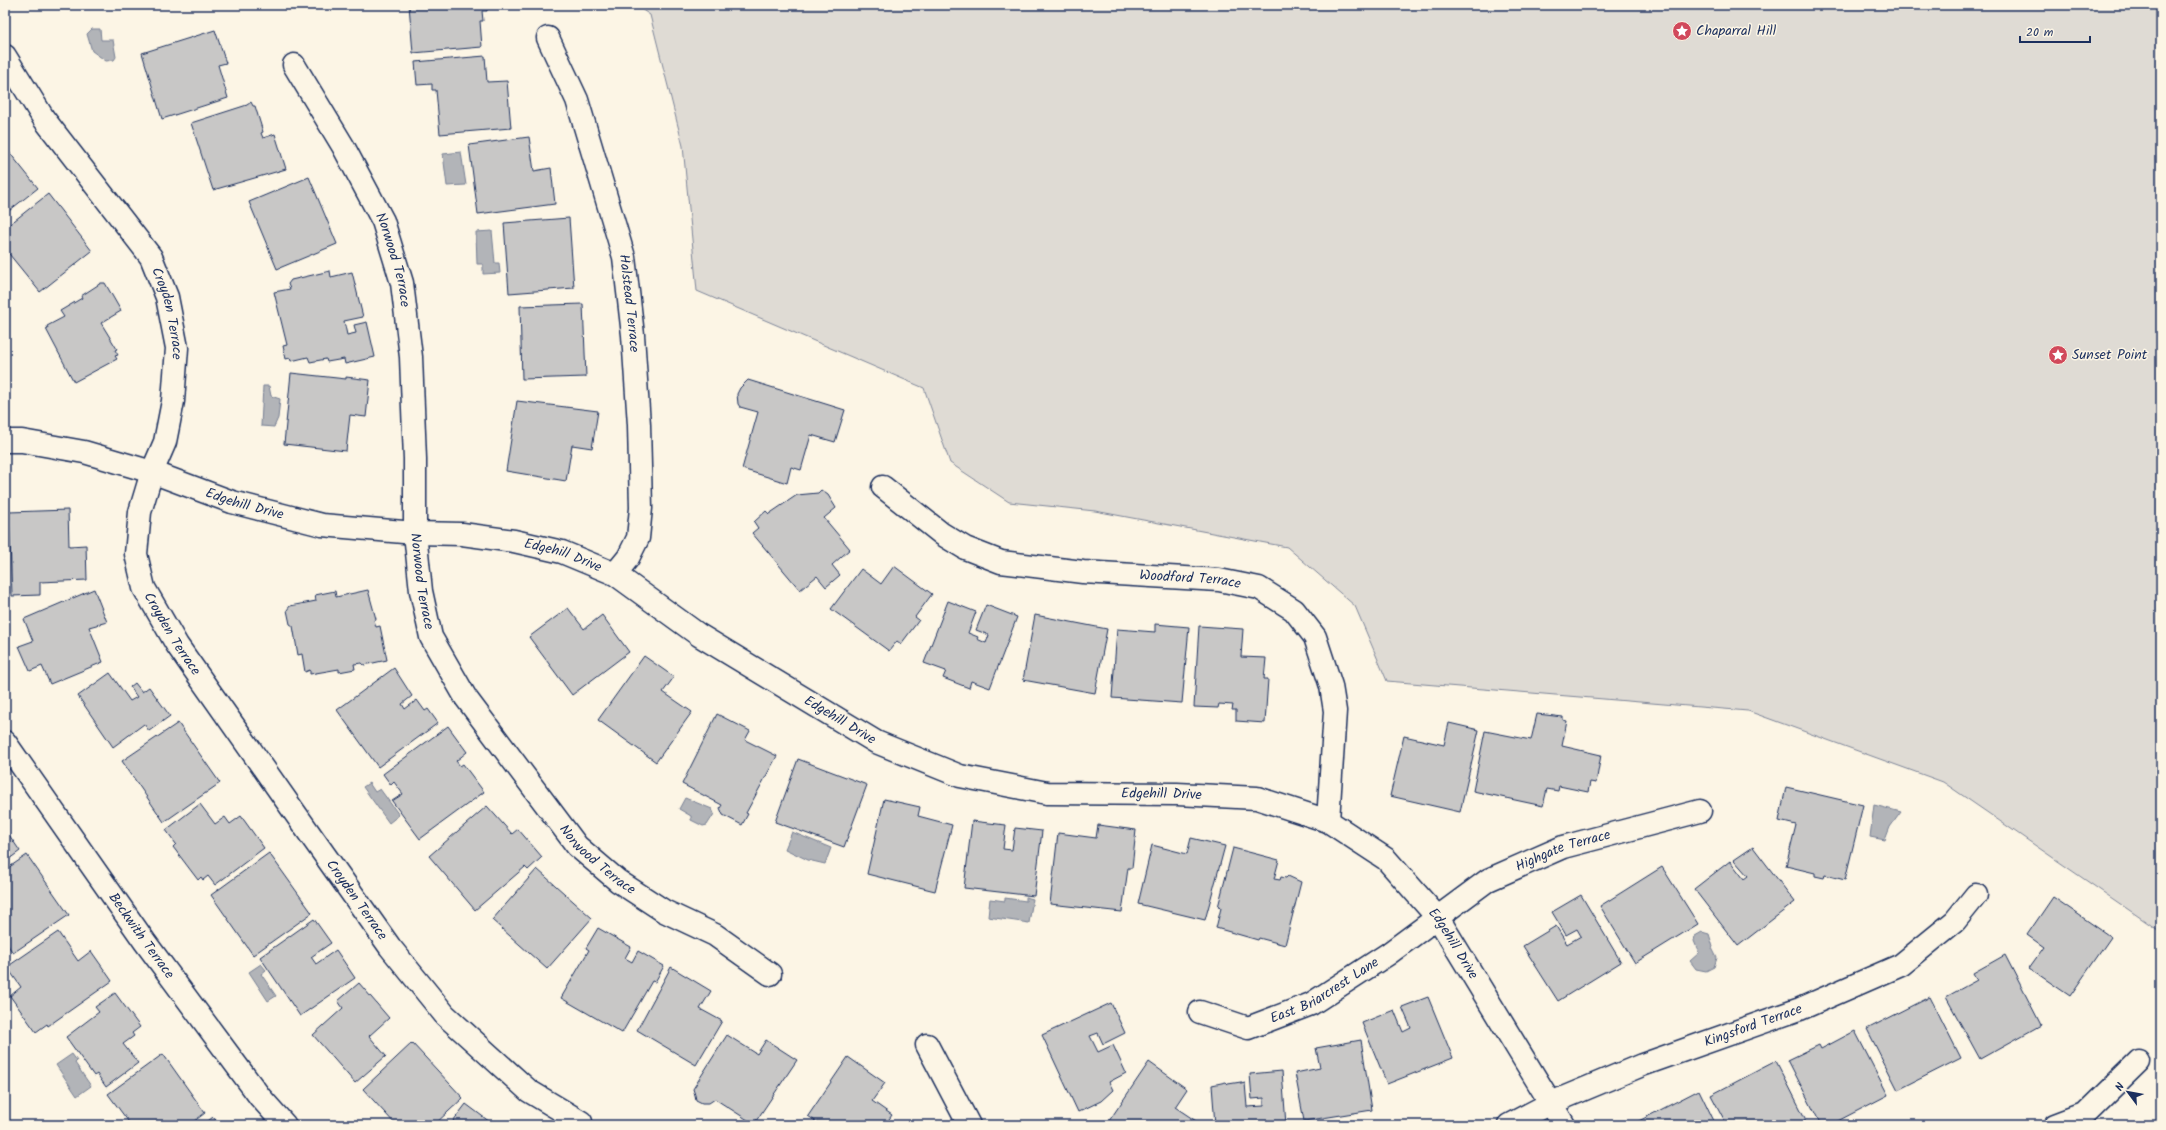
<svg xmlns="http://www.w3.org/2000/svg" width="2166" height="1130" font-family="Kalam,sans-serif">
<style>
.green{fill:#dfdbd4;stroke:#7d8599}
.water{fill:#b2b4b8;stroke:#767f94}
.building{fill:#c8c7c6;stroke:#1b2f5e}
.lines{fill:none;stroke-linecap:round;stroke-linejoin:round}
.street-casing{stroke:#1b2f5e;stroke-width:25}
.street{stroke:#fcf5e5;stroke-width:22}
.labels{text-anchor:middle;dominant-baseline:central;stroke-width:3;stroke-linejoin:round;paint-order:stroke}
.poi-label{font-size:14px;fill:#1b2f5e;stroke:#fcf5e5;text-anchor:start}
.street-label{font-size:14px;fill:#1b2f5e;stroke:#fcf5e5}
</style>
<rect width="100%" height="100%" fill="#fcf5e5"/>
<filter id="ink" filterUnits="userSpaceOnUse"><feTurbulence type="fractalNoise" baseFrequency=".025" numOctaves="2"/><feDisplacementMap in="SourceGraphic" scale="8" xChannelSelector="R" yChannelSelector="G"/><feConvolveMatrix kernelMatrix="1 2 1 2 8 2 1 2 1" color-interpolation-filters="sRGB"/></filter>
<g filter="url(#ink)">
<path class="green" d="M 635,5 L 2161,5 L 2161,932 L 1943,782 L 1748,711 L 1387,681 L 1355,606 L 1287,547 L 1095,511 L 1009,502 L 950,463 L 924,388 L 697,291 L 683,146 L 650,15 Z"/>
<path class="water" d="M 92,29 L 100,29 L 101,40 L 113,40 L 116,57 L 114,60 L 106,61 L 92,51 L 87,34 Z
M 461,152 L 466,185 L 447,186 L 443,154 Z
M 492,231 L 495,263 L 499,263 L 500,273 L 483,274 L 483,264 L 477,264 L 476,232 Z
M 263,386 L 269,386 L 271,396 L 280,399 L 278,418 L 274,427 L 261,426 Z
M 369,783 L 375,792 L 380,789 L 399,815 L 389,823 L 363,787 Z
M 685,798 L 712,809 L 714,814 L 707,825 L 703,826 L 691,820 L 691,816 L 679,809 Z
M 1874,805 L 1901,812 L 1890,827 L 1885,840 L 1870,837 Z
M 792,832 L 831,848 L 825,864 L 808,860 L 785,849 Z
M 1026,897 L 1033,899 L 1029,923 L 988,917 L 990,899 L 1005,901 L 1005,898 L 1026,901 Z
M 1702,932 L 1709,934 L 1713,947 L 1712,948 L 1717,958 L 1714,967 L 1706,971 L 1696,969 L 1690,961 L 1699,953 L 1694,941 L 1695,936 Z
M 261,964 L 266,970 L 261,974 L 276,996 L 268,1001 L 249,972 Z
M 72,1054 L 77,1061 L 75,1063 L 91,1086 L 77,1096 L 56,1065 Z"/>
<path class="building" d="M 409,5 L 487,5 L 487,11 L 482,11 L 483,21 L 480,21 L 482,47 L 413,53 Z
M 215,30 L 226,63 L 218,65 L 228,98 L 162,119 L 142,53 Z
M 485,56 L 487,82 L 507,81 L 511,128 L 440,134 L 436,90 L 432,90 L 432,84 L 417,85 L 415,62 Z
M 251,102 L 253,106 L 255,106 L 263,132 L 261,133 L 263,138 L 275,134 L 286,169 L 213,190 L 191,123 L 247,105 Z
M 529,137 L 534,171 L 551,168 L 555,204 L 478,214 L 469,145 Z
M 5,147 L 38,188 L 5,214 Z
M 309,177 L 337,244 L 277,269 L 249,202 Z
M 48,194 L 92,251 L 40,292 L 5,249 L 5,228 Z
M 569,218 L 574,288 L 509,293 L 504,223 Z
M 330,271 L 331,277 L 352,272 L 363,317 L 344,321 L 347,335 L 356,333 L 354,325 L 367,322 L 375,357 L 345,364 L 344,359 L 327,362 L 326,359 L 310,362 L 308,357 L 291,361 L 290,358 L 286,359 L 283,346 L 287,345 L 274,292 L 290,289 L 288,284 L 291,280 Z
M 101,283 L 105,283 L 121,311 L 101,323 L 117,349 L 115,350 L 118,355 L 115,356 L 117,359 L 74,382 L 46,329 L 48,328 L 47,326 L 64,317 L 60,311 L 82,298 L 81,296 Z
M 583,304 L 586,377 L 522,379 L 520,306 Z
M 291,373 L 346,379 L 346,377 L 370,380 L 366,417 L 350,415 L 346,451 L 284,444 Z
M 748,380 L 845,410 L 835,442 L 811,435 L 801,470 L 791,467 L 787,483 L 742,469 L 758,412 L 740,407 L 738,404 L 737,394 L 740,388 Z
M 517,401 L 598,411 L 592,448 L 572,445 L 566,481 L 506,471 Z
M 821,490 L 828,495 L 836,508 L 824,518 L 850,549 L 832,565 L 840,575 L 826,587 L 817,576 L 800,590 L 752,533 L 758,528 L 754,522 L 766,511 L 769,514 L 797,495 L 818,493 Z
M 68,510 L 69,546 L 86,545 L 87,580 L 40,582 L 40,595 L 12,596 L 9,512 Z
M 894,566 L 932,594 L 915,617 L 919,620 L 901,644 L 897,641 L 889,651 L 831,609 L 861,569 L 881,584 Z
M 94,589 L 107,622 L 89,627 L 103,662 L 50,684 L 42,666 L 30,671 L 19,646 L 33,641 L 24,619 Z
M 368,590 L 376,619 L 374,620 L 376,627 L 380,626 L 387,660 L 364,665 L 362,663 L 354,664 L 355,669 L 339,672 L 339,669 L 310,674 L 310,670 L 305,672 L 302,654 L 298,655 L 293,626 L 290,624 L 287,610 L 290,606 L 316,601 L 315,595 L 335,591 L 336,597 Z
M 948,601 L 976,612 L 968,633 L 978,637 L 977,639 L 986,643 L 989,635 L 976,630 L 986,605 L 1017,617 L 990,688 L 971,681 L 969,688 L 943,678 L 946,671 L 924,663 Z
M 568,608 L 584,629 L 602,615 L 629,652 L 572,695 L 529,637 Z
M 1035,615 L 1107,629 L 1095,693 L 1023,680 Z
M 1155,624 L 1189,627 L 1182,703 L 1112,698 L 1117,629 L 1155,632 Z
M 1199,626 L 1243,629 L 1241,657 L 1266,658 L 1264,679 L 1268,679 L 1265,723 L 1236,721 L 1236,710 L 1232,710 L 1233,705 L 1219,704 L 1218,708 L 1194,707 Z
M 644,656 L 674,677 L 663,692 L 692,712 L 656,762 L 598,720 Z
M 394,668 L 412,696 L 402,704 L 405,709 L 417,700 L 425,711 L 428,709 L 438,723 L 378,767 L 337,710 Z
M 110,673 L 130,701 L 137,697 L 130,687 L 135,683 L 142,692 L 149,687 L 170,716 L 149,731 L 144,724 L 113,747 L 78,696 Z
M 717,714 L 750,731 L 745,740 L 777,756 L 746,813 L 748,814 L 742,825 L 723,815 L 720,808 L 722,805 L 682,784 Z
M 1537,714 L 1563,717 L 1563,720 L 1567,721 L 1562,746 L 1601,755 L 1596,783 L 1590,782 L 1588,792 L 1559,786 L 1558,791 L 1547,789 L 1543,806 L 1473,791 L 1485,731 L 1531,740 Z
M 178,723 L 220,783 L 164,822 L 122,761 Z
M 1449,723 L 1479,730 L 1460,812 L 1390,796 L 1404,736 L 1444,745 Z
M 448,726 L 467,752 L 456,761 L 460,766 L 463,764 L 484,792 L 420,839 L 392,801 L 403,794 L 394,782 L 391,785 L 383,774 Z
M 798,759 L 867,785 L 844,847 L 775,822 Z
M 1786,787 L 1863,805 L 1845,880 L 1825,875 L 1824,878 L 1815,876 L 1815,873 L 1786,866 L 1796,825 L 1779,821 Z
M 884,799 L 920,807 L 918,816 L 952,825 L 935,891 L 867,874 Z
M 200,804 L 215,824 L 225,817 L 230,824 L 241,816 L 264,848 L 215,885 L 208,876 L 203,880 L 201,877 L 198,880 L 173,847 L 176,844 L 166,830 Z
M 487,806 L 512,834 L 518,829 L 542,857 L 528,870 L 525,867 L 475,910 L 429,856 Z
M 972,821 L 1006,825 L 1003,849 L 1012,850 L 1015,828 L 1042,831 L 1034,896 L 964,888 Z
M 1098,825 L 1136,830 L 1132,868 L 1128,868 L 1122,912 L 1050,904 L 1058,833 L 1096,838 Z
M 5,829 L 20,851 L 5,862 Z
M 1191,838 L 1225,846 L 1205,920 L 1138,904 L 1152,845 L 1187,854 Z
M 1753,847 L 1795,902 L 1738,946 L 1694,889 L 1730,861 L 1744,879 L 1748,876 L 1734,860 Z
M 1233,848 L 1279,860 L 1274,879 L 1280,880 L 1281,877 L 1286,878 L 1288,876 L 1301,882 L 1285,945 L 1259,938 L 1258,940 L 1216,928 L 1221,908 L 1218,907 Z
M 269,853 L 312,913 L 253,955 L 211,895 Z
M 27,855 L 69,915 L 13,953 L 5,941 L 5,870 Z
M 1662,867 L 1698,924 L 1635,963 L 1600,906 Z
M 537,869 L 592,918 L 547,969 L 492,920 Z
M 1581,895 L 1621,962 L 1558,1001 L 1523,946 L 1556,926 L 1567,944 L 1581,936 L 1577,929 L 1566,935 L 1552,912 Z
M 2053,897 L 2111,937 L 2070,996 L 2029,968 L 2044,947 L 2027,935 Z
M 314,919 L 331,943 L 311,957 L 316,964 L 336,950 L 355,978 L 300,1016 L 260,957 Z
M 598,928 L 631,947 L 625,958 L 632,962 L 638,951 L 664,966 L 655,982 L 652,981 L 622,1033 L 561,998 L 589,950 L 586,948 Z
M 58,932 L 78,961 L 91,951 L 112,981 L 48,1026 L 47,1024 L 36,1032 L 10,996 L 21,987 L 7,967 Z
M 2005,955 L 2041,1025 L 1980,1059 L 1946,997 L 1977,980 L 1973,973 Z
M 671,967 L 711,991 L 700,1009 L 722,1021 L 696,1065 L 637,1030 Z
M 359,983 L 389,1018 L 369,1036 L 386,1056 L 355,1083 L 313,1035 L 343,1008 L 338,1001 Z
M 115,993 L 140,1027 L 132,1033 L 134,1036 L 123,1044 L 138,1063 L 106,1087 L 97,1074 L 94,1076 L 66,1037 L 99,1012 L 95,1007 Z
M 1428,997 L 1453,1058 L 1387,1084 L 1362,1023 L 1394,1010 L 1403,1032 L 1411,1028 L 1402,1007 Z
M 1930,997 L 1961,1058 L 1898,1090 L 1867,1029 Z
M 1111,1003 L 1125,1033 L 1103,1044 L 1098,1033 L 1090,1036 L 1098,1052 L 1113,1045 L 1126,1073 L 1109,1082 L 1113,1090 L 1101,1101 L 1078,1112 L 1042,1035 Z
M 1855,1031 L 1888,1095 L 1830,1125 L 1821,1125 L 1788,1060 L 1819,1045 L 1821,1049 Z
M 727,1035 L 757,1054 L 766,1040 L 797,1060 L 754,1124 L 715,1099 L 709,1103 L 702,1103 L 696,1100 L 695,1095 L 693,1089 Z
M 1361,1040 L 1372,1110 L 1304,1121 L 1295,1073 L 1320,1068 L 1316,1048 Z
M 412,1043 L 463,1098 L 434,1125 L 396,1125 L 363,1089 Z
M 163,1054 L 205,1113 L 189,1125 L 131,1125 L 108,1094 Z
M 848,1057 L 885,1083 L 872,1101 L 892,1115 L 885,1125 L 821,1125 L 808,1116 Z
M 1776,1061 L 1806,1120 L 1797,1125 L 1727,1125 L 1711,1095 Z
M 1149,1062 L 1187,1089 L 1175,1107 L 1196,1121 L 1193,1125 L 1115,1125 L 1109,1121 Z
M 1282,1071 L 1286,1125 L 1215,1125 L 1212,1085 L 1226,1082 L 1228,1084 L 1241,1082 L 1241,1084 L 1245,1083 L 1247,1107 L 1264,1106 L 1264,1098 L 1252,1099 L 1250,1074 Z
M 1699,1090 L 1716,1125 L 1633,1125 L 1633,1124 Z
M 466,1104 L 494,1125 L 450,1125 Z
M 213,1117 L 220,1125 L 203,1125 Z"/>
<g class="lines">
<defs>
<g id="street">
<path id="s1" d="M 548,38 L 577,100 L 624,257 L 633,335 L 639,425 L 641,508 L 638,538 L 628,558 L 615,574"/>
<path id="s2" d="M 5,56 L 44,119 L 151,257 L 167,297 L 177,348 L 173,401 L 165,442 L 152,472 L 140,512 L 136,554 L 144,588 L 177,645 L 314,840 L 390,947 L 445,1015 L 529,1091 L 581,1122"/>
<path id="s3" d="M 294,65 L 343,146 L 383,221 L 402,283 L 411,357 L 415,459 L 415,533 L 421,591 L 431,637 L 466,698 L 577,846 L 618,881 L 664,911 L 715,935 L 770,974"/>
<path id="s4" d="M 5,441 L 22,441 L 84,452 L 152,472 L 232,502 L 322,525 L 415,533 L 462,534 L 514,541 L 562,552 L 615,574 L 699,635 L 876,742 L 960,776 L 1047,793 L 1177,794 L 1257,798 L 1328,821 L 1386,859 L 1438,918 L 1564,1125"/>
<path id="s5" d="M 883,487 L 942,534 L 965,548 L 1001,562 L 1083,572 L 1219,580 L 1259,588 L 1294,610 L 1315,637 L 1331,686 L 1335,711 L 1328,821"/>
<path id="s6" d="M 5,742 L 145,942 L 260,1097 L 285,1125"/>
<path id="s7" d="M 1200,1012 L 1248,1028 L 1311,1004 L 1388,954 L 1488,880 L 1563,847 L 1700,811"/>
<path d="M 927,1045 L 969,1125"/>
<path id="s8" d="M 1509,1125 L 1551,1103 L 1642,1065 L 1800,1009 L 1901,965 L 1955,921 L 1976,895"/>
<path d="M 2056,1125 L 2085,1114 L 2139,1061"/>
</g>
</defs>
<use href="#street" class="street-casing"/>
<use href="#street" class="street"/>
</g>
</g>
<defs>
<symbol id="sight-disc" viewBox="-11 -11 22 22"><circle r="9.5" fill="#d1495b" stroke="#fcf5e5"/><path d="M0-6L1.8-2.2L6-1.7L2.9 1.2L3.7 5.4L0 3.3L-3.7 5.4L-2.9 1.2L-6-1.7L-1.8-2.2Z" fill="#fff"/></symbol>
</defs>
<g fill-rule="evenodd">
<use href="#sight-disc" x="1671" y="20" width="22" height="22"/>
<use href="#sight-disc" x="2047" y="344" width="22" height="22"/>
</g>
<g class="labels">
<g class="poi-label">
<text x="1696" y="31">Chaparral Hill</text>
<text x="2072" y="355">Sunset Point</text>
</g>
<g class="street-label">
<text stroke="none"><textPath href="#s3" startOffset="220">Norwood Terrace</textPath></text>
<text stroke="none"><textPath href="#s1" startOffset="279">Halstead Terrace</textPath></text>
<text stroke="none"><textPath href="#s2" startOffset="308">Croyden Terrace</textPath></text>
<text stroke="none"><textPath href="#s4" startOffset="249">Edgehill Drive</textPath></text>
<text stroke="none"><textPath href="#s4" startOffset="573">Edgehill Drive</textPath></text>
<text stroke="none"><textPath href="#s5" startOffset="331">Woodford Terrace</textPath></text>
<text stroke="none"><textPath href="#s3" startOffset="544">Norwood Terrace</textPath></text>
<text stroke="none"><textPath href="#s2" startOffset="644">Croyden Terrace</textPath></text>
<text stroke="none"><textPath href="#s4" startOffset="897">Edgehill Drive</textPath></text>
<text stroke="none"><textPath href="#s4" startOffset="1233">Edgehill Drive</textPath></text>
<text stroke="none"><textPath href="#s7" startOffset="415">Highgate Terrace</textPath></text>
<text stroke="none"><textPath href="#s3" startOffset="880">Norwood Terrace</textPath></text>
<text stroke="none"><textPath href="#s2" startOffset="968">Croyden Terrace</textPath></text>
<text stroke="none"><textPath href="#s6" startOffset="237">Beckwith Terrace</textPath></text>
<text stroke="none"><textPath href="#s4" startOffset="1581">Edgehill Drive</textPath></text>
<text stroke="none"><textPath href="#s7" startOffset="136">East Briarcrest Lane</textPath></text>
<text stroke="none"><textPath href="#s8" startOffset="264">Kingsford Terrace</textPath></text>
</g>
</g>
<rect width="2166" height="1130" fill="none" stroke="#fcf5e5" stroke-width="20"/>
<rect x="10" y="10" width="2146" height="1110" fill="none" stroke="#1b2f5e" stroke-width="1.5" filter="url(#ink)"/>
<g transform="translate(2128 1092) rotate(302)" stroke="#fcf5e5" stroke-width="3" paint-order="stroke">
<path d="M0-3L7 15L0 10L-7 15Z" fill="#1b2f5e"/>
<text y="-6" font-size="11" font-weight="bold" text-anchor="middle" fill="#1b2f5e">N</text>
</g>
<path d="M2020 36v6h70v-6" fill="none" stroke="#1b2f5e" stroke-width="2"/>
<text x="2026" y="36" font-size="12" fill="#1b2f5e" stroke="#fcf5e5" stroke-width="3" paint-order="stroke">20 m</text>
</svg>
